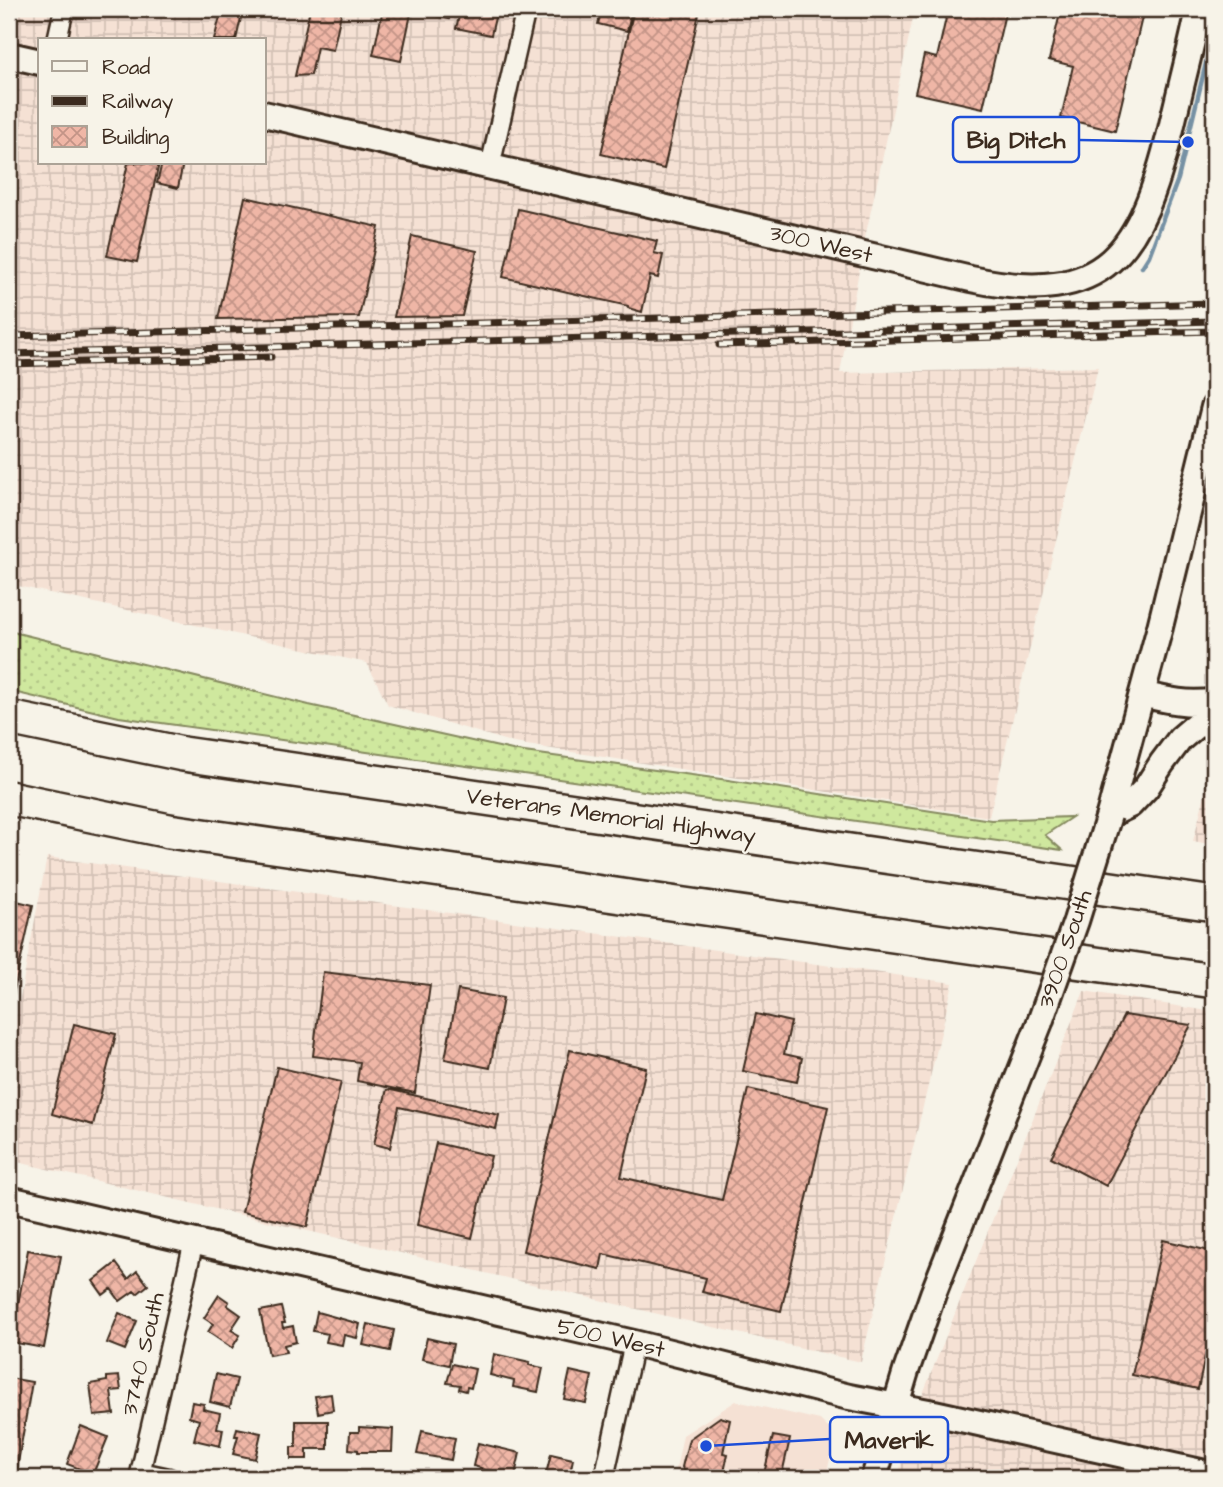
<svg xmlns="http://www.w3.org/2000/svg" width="1223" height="1487" font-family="'Architects Daughter',sans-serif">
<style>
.built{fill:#f5e1d4}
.industrial{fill:url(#industrial-grid);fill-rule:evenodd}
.grass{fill:url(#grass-dots);stroke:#85895e;stroke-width:2}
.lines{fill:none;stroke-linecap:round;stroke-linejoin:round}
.stream{stroke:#7691a4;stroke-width:4.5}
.building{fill:url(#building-cross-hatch);stroke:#3b2a1e;stroke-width:2}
.street-casing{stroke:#3b2a1e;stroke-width:23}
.secondary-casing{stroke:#3b2a1e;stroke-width:30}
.highway-casing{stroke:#3b2a1e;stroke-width:38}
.street{stroke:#f7f3e8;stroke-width:18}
.secondary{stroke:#f7f3e8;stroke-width:24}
.highway{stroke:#f7f3e8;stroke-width:33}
.rail-casing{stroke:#3b2a1e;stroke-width:7}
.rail{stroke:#f7f3e8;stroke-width:4.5;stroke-dasharray:13;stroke-linecap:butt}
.secondary-bridge-casing{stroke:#3b2a1e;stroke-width:30;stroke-linecap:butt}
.secondary-bridge{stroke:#f7f3e8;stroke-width:24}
.labels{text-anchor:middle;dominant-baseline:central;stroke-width:5;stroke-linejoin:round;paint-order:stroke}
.street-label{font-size:23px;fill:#3b2a1e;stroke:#f7f3e8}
.leader{fill:none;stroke:#1d4ed8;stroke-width:2.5}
.callout-dot{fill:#1d4ed8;stroke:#f7f3e8;stroke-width:2.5}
.callout{fill:#f7f3e8;stroke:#1d4ed8;stroke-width:2.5}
.callout-label{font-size:24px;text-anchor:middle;font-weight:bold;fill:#3b2a1e}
</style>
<defs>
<pattern id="industrial-grid" width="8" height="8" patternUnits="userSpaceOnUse" patternTransform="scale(1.75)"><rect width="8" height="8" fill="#f5e1d4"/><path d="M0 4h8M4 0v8" fill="none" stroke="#d3c1b6"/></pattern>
<pattern id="grass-dots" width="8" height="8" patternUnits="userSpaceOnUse" patternTransform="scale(1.75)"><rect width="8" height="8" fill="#cfe89e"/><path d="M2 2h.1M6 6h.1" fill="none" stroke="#b3c788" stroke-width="1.8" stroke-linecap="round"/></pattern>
<pattern id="building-cross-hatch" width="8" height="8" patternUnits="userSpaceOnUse" patternTransform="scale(1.75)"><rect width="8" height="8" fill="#efb6a6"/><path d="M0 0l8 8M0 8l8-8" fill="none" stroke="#c39487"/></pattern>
</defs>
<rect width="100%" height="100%" fill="#f7f3e8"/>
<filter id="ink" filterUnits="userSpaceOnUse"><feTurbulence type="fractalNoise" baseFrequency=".0143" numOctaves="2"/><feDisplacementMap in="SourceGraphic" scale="14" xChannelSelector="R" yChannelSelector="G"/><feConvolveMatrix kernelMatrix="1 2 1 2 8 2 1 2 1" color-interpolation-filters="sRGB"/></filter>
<g filter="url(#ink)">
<path class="built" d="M 736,1401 L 820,1420 L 835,1435 L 826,1478 L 681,1478 L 676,1469 L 683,1435 Z"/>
<path class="industrial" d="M 9,9 L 915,9 L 866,233 L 840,373 L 1098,367 L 989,817 L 514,743 L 388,705 L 367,663 L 9,584 ZM 40,40 L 264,40 L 264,163 L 40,163 Z
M 1214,760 L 1214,845 L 1193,841 Z
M 47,857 L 953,983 L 861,1362 L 9,1160 L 9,1055 Z
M 1084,991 L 1214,1012 L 1214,1478 L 898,1478 L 910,1426 Z"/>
<path class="grass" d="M 9,631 L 309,705 L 517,751 L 728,780 L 991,820 L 1072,817 L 1045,835 L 1062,850 L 119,717 L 9,691 Z"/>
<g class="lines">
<path class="stream" d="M 1142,267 L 1149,256 L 1178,179 L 1214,30"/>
</g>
<path class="building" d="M 222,9 L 243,9 L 236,40 L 214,40 Z
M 310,9 L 342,9 L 333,50 L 317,47 L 311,75 L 295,76 Z
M 383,9 L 412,9 L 401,61 L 373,55 Z
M 413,9 L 451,9 L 449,19 L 413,11 Z
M 461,9 L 497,9 L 491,35 L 456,28 Z
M 602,9 L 632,9 L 627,31 L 598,24 Z
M 634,9 L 700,9 L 664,169 L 601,154 Z
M 948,9 L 1006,9 L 983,108 L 915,93 L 924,55 L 937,58 Z
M 1061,9 L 1144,9 L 1115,131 L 1061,118 L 1073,66 L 1049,60 Z
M 128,163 L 159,163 L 137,262 L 107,256 Z
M 162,163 L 183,163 L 178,188 L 157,183 Z
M 245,197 L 379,227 L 359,317 L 218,319 Z
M 518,209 L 657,241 L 654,253 L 663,255 L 658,278 L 650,276 L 642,312 L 628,308 L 628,306 L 503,277 Z
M 412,236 L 477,251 L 462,316 L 394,317 Z
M 9,899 L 33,905 L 9,1013 Z
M 323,972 L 430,985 L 415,1093 L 357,1081 L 360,1062 L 313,1056 Z
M 458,990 L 503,998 L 490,1068 L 445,1059 Z
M 756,1014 L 791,1022 L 784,1054 L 802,1058 L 797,1082 L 743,1071 Z
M 1124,1015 L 1191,1025 L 1106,1186 L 1051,1157 Z
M 74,1024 L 116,1034 L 93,1125 L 52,1114 Z
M 570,1050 L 646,1068 L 621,1177 L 722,1200 L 748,1089 L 828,1107 L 781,1311 L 702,1292 L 706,1278 L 603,1254 L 600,1269 L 523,1251 Z
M 277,1067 L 341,1082 L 307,1227 L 242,1212 Z
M 387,1089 L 499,1115 L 496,1129 L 399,1107 L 390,1148 L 374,1144 Z
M 436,1143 L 491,1156 L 472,1238 L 417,1225 Z
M 1163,1240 L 1214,1252 L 1214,1315 L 1198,1389 L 1132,1375 Z
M 28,1250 L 61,1256 L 44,1348 L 11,1342 Z
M 116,1263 L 128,1279 L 137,1271 L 148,1285 L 137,1294 L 134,1291 L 120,1301 L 111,1289 L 103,1295 L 93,1281 Z
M 219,1295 L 229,1302 L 227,1305 L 241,1315 L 231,1330 L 240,1335 L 232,1348 L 208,1332 L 213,1324 L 204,1318 Z
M 281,1307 L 285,1323 L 282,1323 L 283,1328 L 293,1326 L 296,1342 L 284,1345 L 286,1352 L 269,1355 L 260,1311 Z
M 317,1312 L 360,1324 L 357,1338 L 344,1335 L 342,1345 L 326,1342 L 328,1334 L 313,1331 Z
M 119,1313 L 137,1321 L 125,1350 L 107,1343 Z
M 368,1324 L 394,1330 L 390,1351 L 363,1345 Z
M 427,1338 L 453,1344 L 449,1365 L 422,1359 Z
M 494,1354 L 530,1362 L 529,1365 L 543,1368 L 538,1392 L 513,1387 L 514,1381 L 490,1375 Z
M 452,1364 L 475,1369 L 471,1388 L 467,1387 L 466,1391 L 459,1389 L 460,1385 L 447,1383 Z
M 570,1371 L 592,1376 L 586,1403 L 564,1399 Z
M 216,1374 L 237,1379 L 230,1407 L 210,1402 Z
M 119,1376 L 121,1390 L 111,1391 L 114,1414 L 94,1416 L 90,1384 L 107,1381 L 107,1377 Z
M 9,1378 L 32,1382 L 16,1474 L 9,1473 Z
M 331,1394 L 333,1410 L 318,1413 L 315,1396 Z
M 192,1402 L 204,1404 L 203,1409 L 220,1413 L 217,1428 L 223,1429 L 220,1446 L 194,1440 L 199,1420 L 189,1417 Z
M 720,1417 L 730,1420 L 723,1453 L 728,1454 L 724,1472 L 719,1471 L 717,1478 L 688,1478 L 682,1467 L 689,1439 Z
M 296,1421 L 328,1421 L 328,1449 L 307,1449 L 307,1459 L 291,1459 L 291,1447 L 296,1447 Z
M 81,1426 L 108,1437 L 93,1474 L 67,1464 Z
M 359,1427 L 393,1429 L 392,1452 L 358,1452 L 358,1450 L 349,1449 L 350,1432 L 359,1432 Z
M 237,1428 L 261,1433 L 255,1459 L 233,1454 L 238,1436 L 235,1436 Z
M 422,1431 L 455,1438 L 451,1460 L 417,1454 Z
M 773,1436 L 790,1439 L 781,1478 L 763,1478 Z
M 478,1443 L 520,1453 L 515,1475 L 480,1469 L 481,1468 L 473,1466 Z
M 551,1454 L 573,1459 L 569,1478 L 545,1478 Z"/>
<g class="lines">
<defs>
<path id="street" d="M 57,40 L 64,9
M 490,167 L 526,9
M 141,1472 L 169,1478
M 139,1478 L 194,1241
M 604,1478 L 634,1343"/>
<path id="secondary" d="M 9,55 L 40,62
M 264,114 L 971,279 C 1107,308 1141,251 1171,129 C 1180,89 1191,49 1199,9
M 1142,694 C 1166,700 1189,706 1214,701
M 1109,815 L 1160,627 L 1214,407
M 1109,815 L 1130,805 L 1146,788 L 1162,763 L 1180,739 L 1214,710
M 9,1199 L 634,1343 L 849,1397 L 934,1413 L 1214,1475
M 874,1478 L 906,1371 L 933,1294 L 1040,1022"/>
<path id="highway" d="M 9,718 L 183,754 L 1214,904
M 9,798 L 169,831 L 1214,981"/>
</defs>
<use href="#street" class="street-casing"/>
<use href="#secondary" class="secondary-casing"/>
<use href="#highway" class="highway-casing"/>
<use href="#street" class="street"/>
<use href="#secondary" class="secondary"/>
<use href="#highway" class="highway"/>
<defs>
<path id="rail" d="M 9,336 L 1214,303
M 719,345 L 1214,331
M 9,354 L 1214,321
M 9,364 L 271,357"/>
</defs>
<use href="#rail" class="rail-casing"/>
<use href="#rail" class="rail"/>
<defs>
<path id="secondary-bridge" d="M 1040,1022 L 1076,921 L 1109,815"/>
</defs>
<use href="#secondary-bridge" class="secondary-bridge-casing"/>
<use href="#secondary-bridge" class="secondary-bridge"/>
</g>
</g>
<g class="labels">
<g class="street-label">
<text transform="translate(821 244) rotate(13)">300 West</text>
<text transform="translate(611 816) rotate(8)">Veterans Memorial Highway</text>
<text transform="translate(1065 949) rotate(-71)">3900 South</text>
<text transform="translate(611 1338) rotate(13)">500 West</text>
<text transform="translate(143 1354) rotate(-77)">3740 South</text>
</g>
</g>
<path class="leader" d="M1188 142L1079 140M706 1446L830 1439"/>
<g class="callout-dot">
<circle cx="1188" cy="142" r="7"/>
<circle cx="706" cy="1446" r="7"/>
</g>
<g class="callout">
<rect x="953" y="117" width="126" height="45" rx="7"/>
<rect x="830" y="1417" width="118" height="45" rx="7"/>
</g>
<g class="callout-label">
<text x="1016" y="148">Big Ditch</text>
<text x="889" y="1448">Maverik</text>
</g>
<rect width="1223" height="1487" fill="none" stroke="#f7f3e8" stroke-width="35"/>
<rect x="18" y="18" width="1188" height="1452" fill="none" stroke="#3b2a1e" stroke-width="2.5" filter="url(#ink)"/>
<rect x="38" y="38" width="228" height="126" fill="#f7f3e8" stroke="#aca397" stroke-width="2"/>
<rect x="52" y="61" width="35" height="10" fill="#f7f3e8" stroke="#aca397" stroke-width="2"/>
<text x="102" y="74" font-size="21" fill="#3b2a1e">Road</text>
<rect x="52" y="96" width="35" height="10" fill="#3b2a1e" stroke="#aca397" stroke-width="2"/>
<text x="102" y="108" font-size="21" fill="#3b2a1e">Railway</text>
<rect x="52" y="126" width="35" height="21" fill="url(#building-cross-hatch)" stroke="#aca397" stroke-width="2"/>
<text x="102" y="144" font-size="21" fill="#3b2a1e">Building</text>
</svg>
